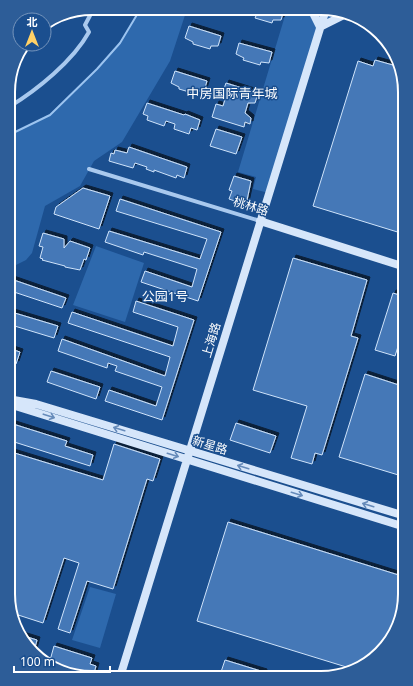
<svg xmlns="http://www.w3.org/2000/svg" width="413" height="686" font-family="'Noto Sans','Noto Sans SC',sans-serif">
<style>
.green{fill:#2e69ad}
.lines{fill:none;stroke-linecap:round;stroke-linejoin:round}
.stream{stroke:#9cc4f0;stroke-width:2}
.building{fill:#4478b7;stroke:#cfe3fa;filter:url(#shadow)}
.street{stroke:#a9c9ee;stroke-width:4}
.secondary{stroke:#d6e6fa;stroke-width:8}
.oneway{stroke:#668bba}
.labels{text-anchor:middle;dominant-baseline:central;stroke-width:3;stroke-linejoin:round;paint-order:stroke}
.street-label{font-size:12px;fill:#fff;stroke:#1b4f8f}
.neighbourhood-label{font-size:13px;fill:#fff;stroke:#1b4f8f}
.rim{fill:none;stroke:#fff;stroke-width:2}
</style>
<defs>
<filter id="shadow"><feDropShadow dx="3" dy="-3" stdDeviation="0" flood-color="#0009"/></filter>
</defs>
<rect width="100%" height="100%" fill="#1b4f8f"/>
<path class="green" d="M 141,8 L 187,9 L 170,61 L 122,142 L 94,161 L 80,186 L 45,206 L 32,253 L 26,260 L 16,265 L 8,262 L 9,135 L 50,115 L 97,69 L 120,43 Z
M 287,9 L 300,9 L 312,13 L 311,9 L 337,10 L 346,14 L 320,28 L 269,193 L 253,189 L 256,177 L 238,172 Z
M 96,246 L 144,263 L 125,322 L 73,305 Z
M 90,587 L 116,594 L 100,648 L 72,640 Z"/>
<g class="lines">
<path class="stream" d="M 9,135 L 50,115 L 97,69 L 120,43 L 141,8"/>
</g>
<path class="building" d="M 253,9 L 281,9 L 284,10 L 281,20 L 273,20 L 272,23 L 255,18 L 256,16 L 251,14 Z
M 189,26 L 221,36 L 218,46 L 211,46 L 210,49 L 193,44 L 193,42 L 185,38 Z
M 239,43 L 272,52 L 269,63 L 261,62 L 260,65 L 243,60 L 244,58 L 236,54 Z
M 375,60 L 400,67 L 405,92 L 404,234 L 313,206 L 358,61 L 373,66 Z
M 175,71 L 207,81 L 204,91 L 197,91 L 196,94 L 179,89 L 179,87 L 171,83 Z
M 226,83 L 258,93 L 255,103 L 248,103 L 245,113 L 251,118 L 250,124 L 245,122 L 244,127 L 212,117 L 216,104 L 223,106 L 226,96 L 222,94 Z
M 147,103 L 184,115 L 185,114 L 200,120 L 197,130 L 191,128 L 189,134 L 174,129 L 175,124 L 166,121 L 164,126 L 147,120 L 148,116 L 143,114 Z
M 216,129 L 242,137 L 236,154 L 210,146 Z
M 129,147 L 187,167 L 184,178 L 177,175 L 176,178 L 154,170 L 154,172 L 146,169 L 147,167 L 135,163 L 133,168 L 109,161 L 111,153 L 114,154 L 115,150 L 127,153 Z
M 234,176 L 251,181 L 246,205 L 229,199 L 232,191 L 229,190 Z
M 83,188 L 110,196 L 99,229 L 54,214 L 56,207 Z
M 120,199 L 221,232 L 198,301 L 141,282 L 145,271 L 192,287 L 197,269 L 144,252 L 143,255 L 105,242 L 109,231 L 200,259 L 207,239 L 116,211 Z
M 43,233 L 64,239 L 64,248 L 70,241 L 90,248 L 86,260 L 84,259 L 80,270 L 65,267 L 65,266 L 42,260 L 43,259 L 40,258 L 43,247 L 39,246 Z
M 293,258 L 367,280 L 351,336 L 358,338 L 322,455 L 315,453 L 312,464 L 291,458 L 307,406 L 253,390 Z
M 8,278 L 66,298 L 62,308 L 8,290 Z
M 393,293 L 405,297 L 405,324 L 395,356 L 375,350 Z
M 136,301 L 194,320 L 162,420 L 105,401 L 109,390 L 156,406 L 162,387 L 115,371 L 117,366 L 108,363 L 107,368 L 58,351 L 62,339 L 165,376 L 170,357 L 68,323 L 72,312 L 173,346 L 178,327 L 133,312 Z
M 8,311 L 58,326 L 54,338 L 8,324 Z
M 8,348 L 20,352 L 16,364 L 8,362 Z
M 51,371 L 100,387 L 96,399 L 47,382 Z
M 365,374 L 405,387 L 405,477 L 339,457 Z
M 236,423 L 276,436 L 270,453 L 230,440 Z
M 13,424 L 67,441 L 65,446 L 93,455 L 90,466 L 8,440 Z
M 114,444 L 160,459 L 153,481 L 147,479 L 113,589 L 87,581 L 70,633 L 58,629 L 79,563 L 64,558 L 43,623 L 12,613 L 8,594 L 8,451 L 103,480 Z
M 228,522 L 405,577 L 405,600 L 388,645 L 356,670 L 197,621 Z
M 21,635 L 37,640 L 34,651 L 29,646 Z
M 54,646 L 92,658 L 90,664 L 96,666 L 93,677 L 80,677 L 49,664 Z
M 225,660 L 264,672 L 263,678 L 219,678 Z"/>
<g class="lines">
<path class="street" d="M 9,107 C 37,90 73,61 89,32 L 85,25 L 94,8
M 89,169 L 260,221"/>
<path class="secondary" d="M 311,9 L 320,27 L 346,14
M 260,221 L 405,267
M 8,399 L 36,404 L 405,516
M 8,402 L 12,405 L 405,527
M 8,415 L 12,405
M 120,677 L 326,9"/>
</g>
<defs><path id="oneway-shaft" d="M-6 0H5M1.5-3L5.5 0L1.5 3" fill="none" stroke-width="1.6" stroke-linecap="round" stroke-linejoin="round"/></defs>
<g class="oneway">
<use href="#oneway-shaft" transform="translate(49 416) rotate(18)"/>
<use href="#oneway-shaft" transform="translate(119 429) rotate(-163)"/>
<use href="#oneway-shaft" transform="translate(173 455) rotate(17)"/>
<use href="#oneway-shaft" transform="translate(243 467) rotate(-163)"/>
<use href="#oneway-shaft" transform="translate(297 494) rotate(17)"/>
<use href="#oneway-shaft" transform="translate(368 505) rotate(-163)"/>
</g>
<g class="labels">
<g class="street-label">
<text transform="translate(251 206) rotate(17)">桃林路</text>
<text transform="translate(211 340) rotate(-73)">上海路</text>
<text transform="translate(210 445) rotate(17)">新星路</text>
</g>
<g class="neighbourhood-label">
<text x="232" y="93">中房国际青年城</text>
<text x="165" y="296">公园1号</text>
</g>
</g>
<path d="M0 0H413V686H0ZM92 15H321A77 77 0 0 1 398 92V594A77 77 0 0 1 321 671H92A77 77 0 0 1 15 594V92A77 77 0 0 1 92 15Z" fill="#2d5d98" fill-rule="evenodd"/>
<path class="rim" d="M92 15H321A77 77 0 0 1 398 92V594A77 77 0 0 1 321 671H92A77 77 0 0 1 15 594V92A77 77 0 0 1 92 15Z"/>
<g transform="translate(32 32)"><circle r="19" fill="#1b4f8f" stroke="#7695bc"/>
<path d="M0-3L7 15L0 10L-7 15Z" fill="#ffd166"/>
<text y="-6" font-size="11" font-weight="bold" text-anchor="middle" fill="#ffffff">北</text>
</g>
<path d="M14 666v6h96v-6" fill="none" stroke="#ffffff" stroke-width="2"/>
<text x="20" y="666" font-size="12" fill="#ffffff" stroke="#1b4f8f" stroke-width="3" paint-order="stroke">100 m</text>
</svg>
